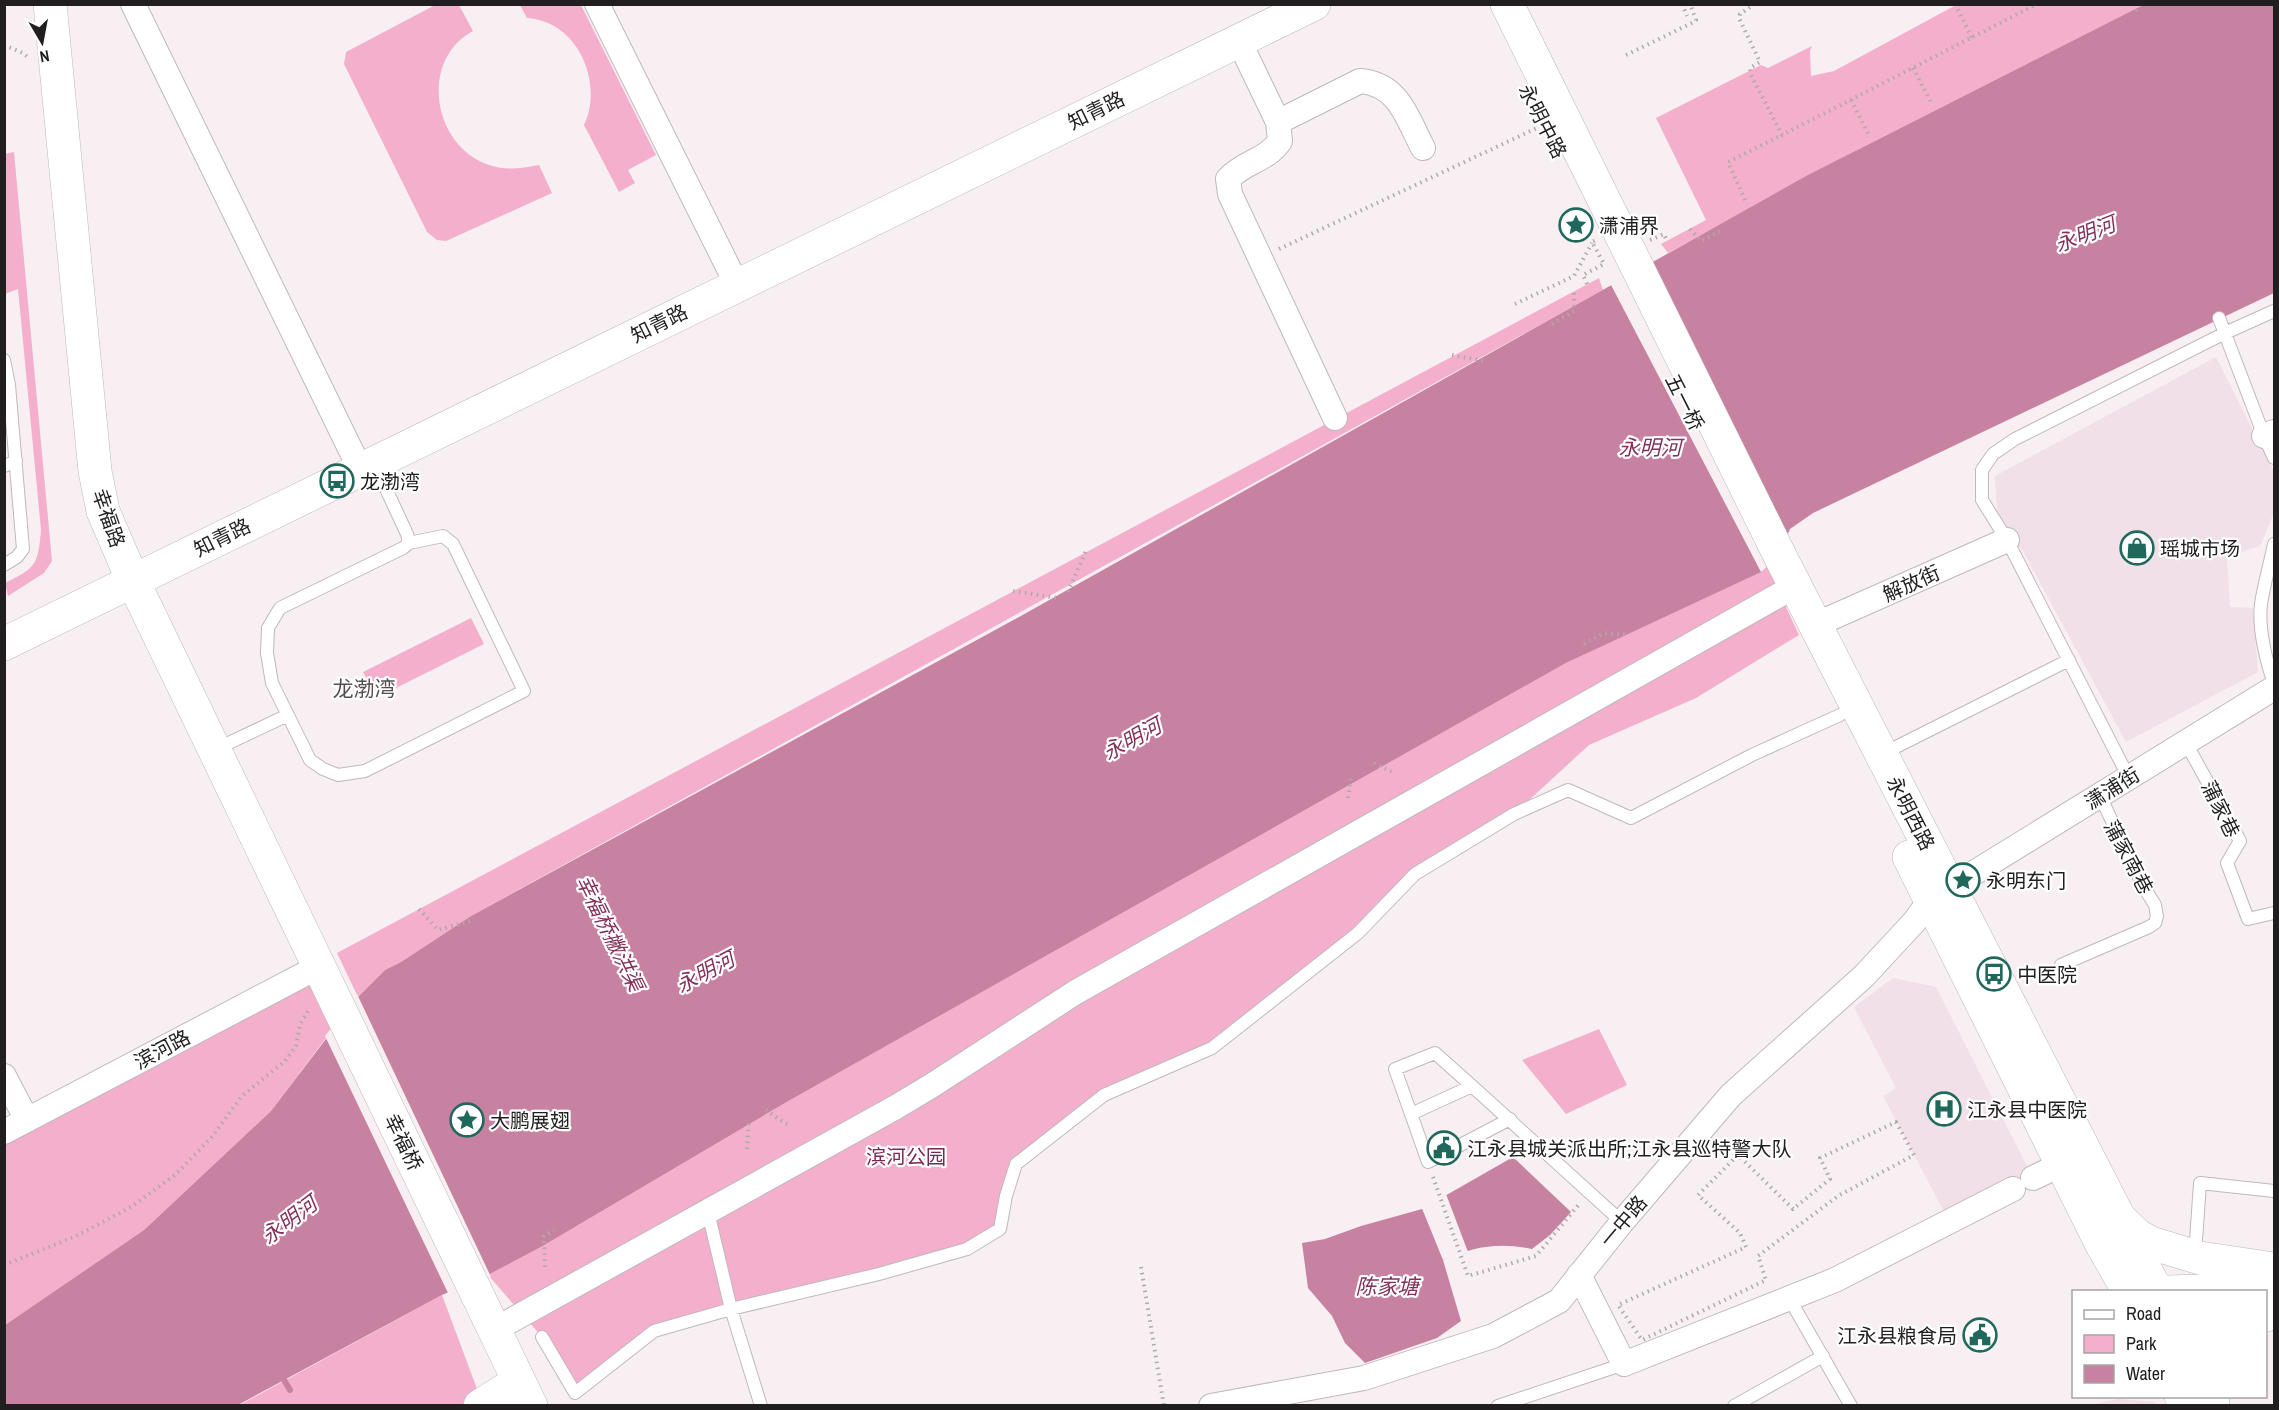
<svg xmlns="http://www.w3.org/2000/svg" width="2279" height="1410" font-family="'Archivo Narrow','Noto Sans SC',sans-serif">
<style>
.built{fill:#f1e0e7}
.green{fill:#f4afcd}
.water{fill:#c882a1}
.pier{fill:#f7eff2}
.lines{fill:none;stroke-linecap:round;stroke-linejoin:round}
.stream{stroke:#c882a1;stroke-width:6}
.service-casing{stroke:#c0b8bb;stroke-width:14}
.minor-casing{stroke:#c0b8bb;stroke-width:26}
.secondary-casing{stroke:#c0b8bb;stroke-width:34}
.primary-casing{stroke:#c0b8bb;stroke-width:34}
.path{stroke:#b0a9ac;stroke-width:4;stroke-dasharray:1.5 4.5;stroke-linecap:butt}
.service{stroke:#fff;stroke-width:12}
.minor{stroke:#fff;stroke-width:24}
.secondary{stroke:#fff;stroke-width:33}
.primary{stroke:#fff;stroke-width:33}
.labels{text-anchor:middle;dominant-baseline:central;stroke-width:4.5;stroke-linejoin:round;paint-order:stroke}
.street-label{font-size:20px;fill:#211e1f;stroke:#fff}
.poi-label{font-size:20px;fill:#211e1f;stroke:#fff;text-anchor:start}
.park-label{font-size:20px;fill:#7b2753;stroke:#fff}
.water-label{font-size:21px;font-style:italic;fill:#83305a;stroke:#fff}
.neighbourhood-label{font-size:21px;fill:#554e51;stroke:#fff}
</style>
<rect width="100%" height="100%" fill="#f7eff2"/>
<path class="built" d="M 2216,357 L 2274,472 L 2274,513 L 2260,546 L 2227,557 L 2230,607 L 2253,608 L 2258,672 L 2126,742 L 2023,551 L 1998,523 L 1995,476 Z
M 1893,978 L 1936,987 L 2033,1178 L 1949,1221 L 1883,1096 L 1896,1088 L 1854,1007 Z
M 2119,1399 L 2154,1402 L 2156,1405 L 2090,1405 Z"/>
<path class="green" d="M 437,4 L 459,5 L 473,31 C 419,60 432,146 489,165 C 506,171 522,168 539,165 L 552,193 L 446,241 L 437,240 L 427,232 L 344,64 L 346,52 Z
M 520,5 L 581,5 L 656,155 L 628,170 L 635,183 L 619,192 L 584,125 C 604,83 578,21 527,18 Z
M 1956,5 L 2143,5 L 1861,148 L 1668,253 L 1661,244 L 1706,220 L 1656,118 L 1761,65 L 1768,68 L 1812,46 L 1810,51 L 1811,76 L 1834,71 Z
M 14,152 L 52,561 L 44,573 L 8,596 L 5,583 C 36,568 38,565 41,530 L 18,289 L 5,294 L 5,154 Z
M 1599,278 L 1603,290 L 471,916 L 401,962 L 385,970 L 358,997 L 337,953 Z
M 1767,566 L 1799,635 L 1696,698 L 1589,745 L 1514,814 L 1415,874 L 1358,933 L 1212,1048 L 1104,1095 L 1016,1164 L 1000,1229 L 967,1249 L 654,1331 L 575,1393 L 542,1337 L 488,1275 L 541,1247 L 785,1103 L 1566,663 Z
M 471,618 L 484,644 L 376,698 L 363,672 Z
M 320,966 L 344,1014 L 271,1111 L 144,1230 L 5,1325 L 5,1134 Z
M 1599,1029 L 1627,1085 L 1566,1114 L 1522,1060 Z
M 442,1295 L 483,1405 L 238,1406 Z"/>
<path class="water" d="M 2143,5 L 2274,5 L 2274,293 L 1813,513 L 1790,529 L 1778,557 L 1761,572 L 1566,663 L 785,1103 L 541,1247 L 488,1275 L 442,1295 L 238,1405 L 5,1406 L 5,1325 L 144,1230 L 271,1111 L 358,997 L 385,970 L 401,962 L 471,916 L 1019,617 L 1808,175 Z
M 1513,1157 L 1571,1212 L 1550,1235 L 1532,1249 C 1499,1242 1474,1246 1443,1260 L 1461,1321 L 1437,1338 L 1365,1363 L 1345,1343 L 1332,1316 L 1308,1288 L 1302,1243 L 1325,1239 L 1361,1226 L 1422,1209 Z"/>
<path class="pier" d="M 1648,261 L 1768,566 L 1761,572 L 1610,283 Z
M 357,994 L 491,1277 L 449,1295 L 325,1036 Z
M 1446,1194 L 1468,1252 L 1443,1260 L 1421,1206 Z"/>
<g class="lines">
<path class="stream" d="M 281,1375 L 290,1390"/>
<defs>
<path id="service" d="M 2219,318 L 2264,436 L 2274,458
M 4,360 L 9,385 L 23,549 L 17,557 L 4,565
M 374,463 L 407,534 L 409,543 L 403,548 L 280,608 L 268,628 L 267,653 L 272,683 L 310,760 L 323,769 L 338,775 L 365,771 L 524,691 L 453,544 L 443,536 L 409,543
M 4,466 L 16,461
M 2274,544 C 2270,564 2264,584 2261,604 C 2258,630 2266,660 2274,684
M 2186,743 L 2240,841 L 2227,863 L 2248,919 L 2274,913
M 216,749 L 288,715
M 1882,754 L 2069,660
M 2129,778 L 2007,540 L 1982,500 L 1982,470 L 1993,454 L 2015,439 L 2225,333 L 2274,311
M 2061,965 L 2149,927 L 2155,923 L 2157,916 L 2155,905 L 2143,886 L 2100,796
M 1411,1114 L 1395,1069 L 1435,1053 L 1472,1086
M 1510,1119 L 1428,1162 L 1411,1114 L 1472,1086 L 1622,1222
M 708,1212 L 731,1309 L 761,1406
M 2195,1255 L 2200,1183 L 2274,1191
M 1789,1298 L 1851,1406
M 542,1337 L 575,1393 L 654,1331 L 731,1309 L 879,1274 L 967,1249 L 1000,1229 L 1006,1196 L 1016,1164 L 1104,1095 L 1212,1048 L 1358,933 L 1415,874 L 1514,814 L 1568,790 L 1631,818 L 1752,755 L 1840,715
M 1498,1406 L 1624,1364
M 1734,1406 L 1823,1356"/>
<path id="minor" d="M 133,4 L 360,469
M 597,4 L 737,285
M 1239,41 L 1278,122 L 1280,141 C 1266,161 1245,161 1228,179 L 1230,194 L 1335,418
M 1278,122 L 1360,81 C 1399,84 1407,118 1423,148
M 2264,436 L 2274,432
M 1815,625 L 2007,540
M 4,1076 L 27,1120
M 4,1132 L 320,966
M 2033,1178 L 2062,1164
M 1579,1275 L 1624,1364 L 1835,1280 L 2013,1189
M 494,1330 L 896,1107 L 931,1086 L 1076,992 L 1781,594
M 1211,1406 L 1364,1378 L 1493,1336 L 1559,1301 L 1622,1222 L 1731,1095 L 1864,976 L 1915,921 L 1930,900 L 2274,688"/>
<path id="secondary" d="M 50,4 L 95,471 L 103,511 L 133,581 L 531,1406
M 4,644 L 1314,4
M 2117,1216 L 2138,1236 L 2151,1243 L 2200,1258 L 2274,1269
M 2168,1292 L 2274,1289
M 2266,1315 L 2274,1311
M 2212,1396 L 2213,1406
M 480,1406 L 519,1381"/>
<path id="primary" d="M 1507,4 L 1781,558 L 2157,1292
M 1909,857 L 2101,1243 L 2129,1292
M 2181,1396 L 2185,1406"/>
</defs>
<use href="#service" class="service-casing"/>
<use href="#minor" class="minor-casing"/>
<use href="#secondary" class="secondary-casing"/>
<use href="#primary" class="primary-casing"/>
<path class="path" d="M 1682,4 L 1687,16
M 1755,4 L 1740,14 L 1739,18 L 1760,62 L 1750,68 L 1751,75 L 1782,135 L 2037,4
M 1955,4 L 1972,38
M 2136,11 L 2138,4
M 4,45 L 23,53 L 29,58
M 1626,55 L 1694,22 L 1696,20 L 1690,4
M 1913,68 L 1931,102
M 1851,100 L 1869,135
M 1745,200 L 1728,162 L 1782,135
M 1690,229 L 1701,241 L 1724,229
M 1650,240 L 1664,234 L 1667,241
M 1279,249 L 1539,127
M 1587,284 L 1583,275 L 1604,264 L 1592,242 L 1596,240
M 1515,304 L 1574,276 L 1592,243
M 1552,324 L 1574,311 L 1574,290
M 1452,355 L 1484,361
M 1013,591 L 1057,598
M 1068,592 L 1086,551
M 1584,644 L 1604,633 L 1628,635
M 1374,763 L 1392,772
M 1348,798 L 1351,777
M 419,909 L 438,930 L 474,920
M 766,1110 L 788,1125
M 1896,1122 L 1914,1155 L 1838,1196 L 1758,1256 L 1766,1280 L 1642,1340 L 1618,1305 L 1746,1247 L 1740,1233 L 1698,1195 L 1738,1155 L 1793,1209 L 1830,1179 L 1820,1158 Z
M 747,1149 L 749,1119
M 1433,1177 L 1468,1276 L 1536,1256 L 1580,1203
M 4,1265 L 74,1237 L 131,1207 L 175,1175 L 211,1138 L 242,1096 L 285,1061 L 296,1046 L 300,1024 L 310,1008
M 545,1267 L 544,1236 L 554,1230
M 1141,1267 L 1164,1406"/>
<use href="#service" class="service"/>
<use href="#minor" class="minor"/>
<use href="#secondary" class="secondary"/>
<use href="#primary" class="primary"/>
</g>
<defs>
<symbol id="sight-ring" viewBox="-11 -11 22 22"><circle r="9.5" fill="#fff" stroke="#21685c" stroke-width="1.5"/><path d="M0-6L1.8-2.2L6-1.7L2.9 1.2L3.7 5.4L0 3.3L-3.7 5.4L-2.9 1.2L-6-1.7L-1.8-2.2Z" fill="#21685c"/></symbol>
<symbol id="bus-ring" viewBox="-11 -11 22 22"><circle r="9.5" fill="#fff" stroke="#21685c" stroke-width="1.5"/><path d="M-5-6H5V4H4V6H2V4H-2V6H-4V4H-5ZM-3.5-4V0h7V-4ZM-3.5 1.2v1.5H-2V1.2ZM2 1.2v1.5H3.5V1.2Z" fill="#21685c"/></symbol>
<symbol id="shop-ring" viewBox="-11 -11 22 22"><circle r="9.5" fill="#fff" stroke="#21685c" stroke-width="1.5"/><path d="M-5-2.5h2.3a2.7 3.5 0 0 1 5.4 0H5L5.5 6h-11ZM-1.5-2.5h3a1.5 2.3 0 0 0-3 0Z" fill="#21685c"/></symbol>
<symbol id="hospital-ring" viewBox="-11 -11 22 22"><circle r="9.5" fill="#fff" stroke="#21685c" stroke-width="1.5"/><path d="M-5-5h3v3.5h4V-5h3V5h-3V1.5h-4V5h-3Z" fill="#21685c"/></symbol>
<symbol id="civic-ring" viewBox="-11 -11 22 22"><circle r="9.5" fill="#fff" stroke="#21685c" stroke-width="1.5"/><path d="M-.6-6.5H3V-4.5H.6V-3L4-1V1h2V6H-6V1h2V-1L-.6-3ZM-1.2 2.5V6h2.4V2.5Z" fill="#21685c"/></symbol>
</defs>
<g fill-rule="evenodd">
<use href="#sight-ring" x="1557" y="206" width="38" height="38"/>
<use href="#bus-ring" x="318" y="462" width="38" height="38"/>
<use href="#shop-ring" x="2118" y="529" width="38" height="38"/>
<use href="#sight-ring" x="1944" y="861" width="38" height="38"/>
<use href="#bus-ring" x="1975" y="955" width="38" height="38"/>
<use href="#hospital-ring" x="1925" y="1090" width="38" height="38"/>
<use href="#sight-ring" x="448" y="1101" width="38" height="38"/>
<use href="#civic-ring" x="1425" y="1129" width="38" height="38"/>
<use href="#civic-ring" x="1961" y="1316" width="38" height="38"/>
</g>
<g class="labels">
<g class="street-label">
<text transform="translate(1096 110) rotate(-26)">知青路</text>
<text transform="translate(1543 121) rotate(63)">永明中路</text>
<text transform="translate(659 323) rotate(-26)">知青路</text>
<text transform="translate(1685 402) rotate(63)">五一桥</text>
<text transform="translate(109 518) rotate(71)">幸福路</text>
<text transform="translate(222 537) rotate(-26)">知青路</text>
<text transform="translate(1911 583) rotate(-24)">解放街</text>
<text transform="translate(2112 788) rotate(-32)">潇浦街</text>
<text transform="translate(2221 809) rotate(64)">蒲家巷</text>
<text transform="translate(1911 813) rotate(63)">永明西路</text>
<text transform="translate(2129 857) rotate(62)">蒲家南巷</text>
<text transform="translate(162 1049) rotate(-28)">滨河路</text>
<text transform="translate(404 1142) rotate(64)">幸福桥</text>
<text transform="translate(1623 1221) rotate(-50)">一中路</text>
</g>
<g class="poi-label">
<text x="1599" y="225">潇浦界</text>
<text x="360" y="481">龙渤湾</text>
<text x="2160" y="548">瑶城市场</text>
<text x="1986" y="880">永明东门</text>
<text x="2017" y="974">中医院</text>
<text x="1967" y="1109">江永县中医院</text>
<text x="490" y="1120">大鹏展翅</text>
<text x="1467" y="1148">江永县城关派出所;江永县巡特警大队</text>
<text x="1957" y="1335" text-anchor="end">江永县粮食局</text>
</g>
<g class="park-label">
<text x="906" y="1156">滨河公园</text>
</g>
<g class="water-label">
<text transform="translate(2085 234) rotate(-21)">永明河</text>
<text x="1650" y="447">永明河</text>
<text transform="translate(1132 739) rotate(-29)">永明河</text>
<text transform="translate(610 933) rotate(64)">幸福桥撇洪渠</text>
<text transform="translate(705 972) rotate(-28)">永明河</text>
<text transform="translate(289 1220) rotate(-37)">永明河</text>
<text x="1387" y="1286">陈家塘</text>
</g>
<g class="neighbourhood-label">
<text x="364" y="688">龙渤湾</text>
</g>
</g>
<rect width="2279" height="1410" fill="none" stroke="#211e1f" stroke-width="12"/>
<rect x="2072" y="1290" width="195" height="108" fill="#ffffff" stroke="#a6a5a5" stroke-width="1.5"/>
<rect x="2084" y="1310" width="30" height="9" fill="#ffffff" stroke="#a6a5a5" stroke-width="1.5"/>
<text x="2126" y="1320" font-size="18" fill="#211e1f">Road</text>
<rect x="2084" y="1335" width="30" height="18" fill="#f4afcd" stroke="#a6a5a5" stroke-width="1.5"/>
<text x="2126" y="1350" font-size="18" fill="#211e1f">Park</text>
<rect x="2084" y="1365" width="30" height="18" fill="#c882a1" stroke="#a6a5a5" stroke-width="1.5"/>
<text x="2126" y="1380" font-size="18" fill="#211e1f">Water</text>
<g transform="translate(42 42) rotate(170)" stroke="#ffffff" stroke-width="4.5" paint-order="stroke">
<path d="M0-4.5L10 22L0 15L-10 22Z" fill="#211e1f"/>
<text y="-9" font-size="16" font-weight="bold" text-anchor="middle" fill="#211e1f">N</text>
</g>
</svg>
